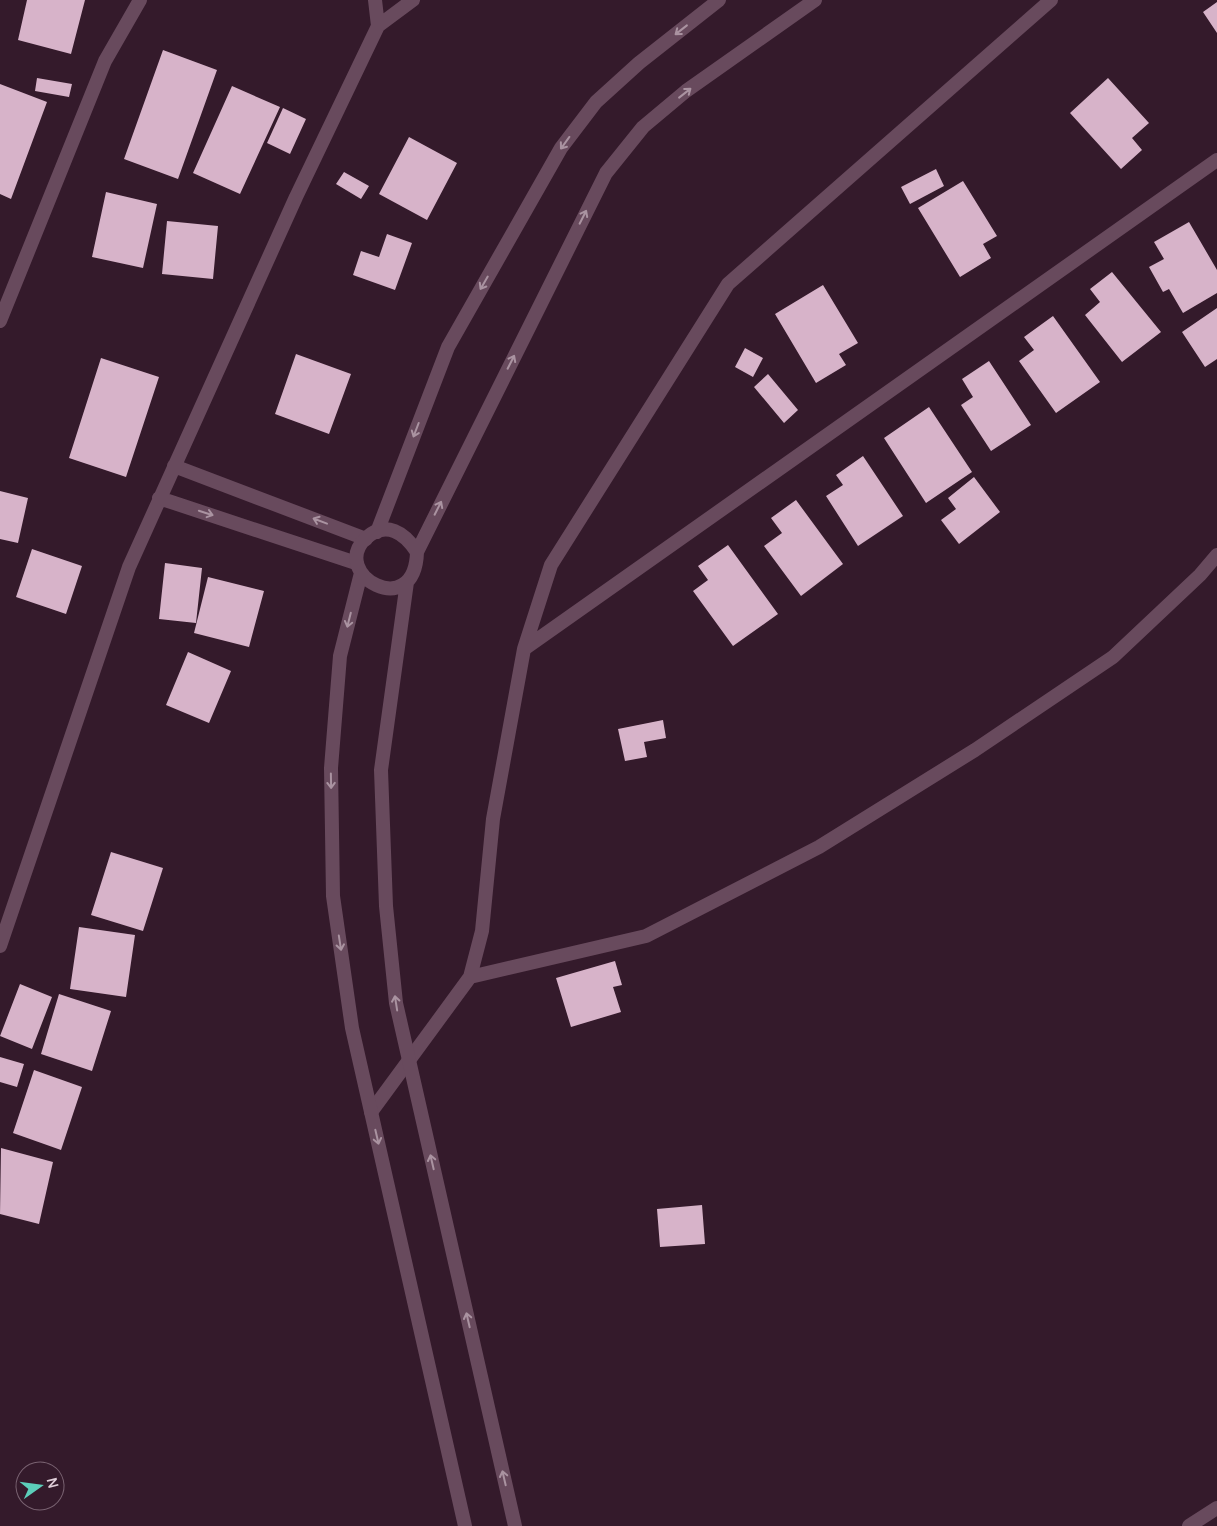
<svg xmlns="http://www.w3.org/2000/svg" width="1217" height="1526" font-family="Manrope,sans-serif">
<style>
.building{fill:#d7b3c9}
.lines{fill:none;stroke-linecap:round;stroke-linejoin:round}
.minor{stroke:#684a5d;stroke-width:14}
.tertiary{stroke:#684a5d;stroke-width:14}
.oneway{stroke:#aa93a1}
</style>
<rect width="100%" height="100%" fill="#341a2b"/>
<path class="building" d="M 27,0 L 85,0 L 71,54 L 18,40 Z
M 1217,2 L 1217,33 L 1203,12 Z
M 163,50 L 217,70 L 178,179 L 124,159 Z
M 37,78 L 72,84 L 69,97 L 35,91 Z
M 1108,78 L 1149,123 L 1132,138 L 1142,150 L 1121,169 L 1070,113 Z
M 0,84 L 47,102 L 11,199 L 0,194 Z
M 232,86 L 280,107 L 240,194 L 193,173 Z
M 283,108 L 306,119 L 290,154 L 267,143 Z
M 409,137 L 457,163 L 427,220 L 379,194 Z
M 936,169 L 944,186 L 910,204 L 901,187 Z
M 344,172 L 369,186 L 361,199 L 336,184 Z
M 963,181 L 997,236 L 983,244 L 991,258 L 960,277 L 918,208 Z
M 106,192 L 157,204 L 143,268 L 92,257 Z
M 167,221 L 218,226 L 213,279 L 162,274 Z
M 1189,222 L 1217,270 L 1217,293 L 1183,313 L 1169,289 L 1163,292 L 1149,267 L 1164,259 L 1154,242 Z
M 387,234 L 412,243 L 395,290 L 353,275 L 361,251 L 379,257 Z
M 1112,272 L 1161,332 L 1122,362 L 1085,315 L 1100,302 L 1090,289 Z
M 823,285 L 858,343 L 839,354 L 846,365 L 816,383 L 775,314 Z
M 1217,308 L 1217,359 L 1205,367 L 1182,332 Z
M 1053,316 L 1100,382 L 1056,413 L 1019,361 L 1034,350 L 1024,337 Z
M 745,348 L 763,358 L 753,377 L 735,367 Z
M 296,354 L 351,374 L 329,434 L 275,414 Z
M 101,358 L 159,377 L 126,477 L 69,458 Z
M 989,361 L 1031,425 L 991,451 L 961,405 L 973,397 L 962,379 Z
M 768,374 L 798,410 L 784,423 L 754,387 Z
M 929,407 L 972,472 L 926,503 L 884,438 Z
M 863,456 L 903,516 L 858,546 L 826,496 L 843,485 L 836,475 Z
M 974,477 L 1000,512 L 959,544 L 941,520 L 956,509 L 948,498 Z
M 0,491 L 28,498 L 18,543 L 0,539 Z
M 796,500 L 843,564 L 801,596 L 764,546 L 782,533 L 771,518 Z
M 728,545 L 778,614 L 733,646 L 693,591 L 708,580 L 698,566 Z
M 32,549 L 82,566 L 66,614 L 16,597 Z
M 165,563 L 202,568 L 196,623 L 159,619 Z
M 208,577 L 264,591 L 249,647 L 194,633 Z
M 188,652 L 231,671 L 209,723 L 166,705 Z
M 663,720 L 666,738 L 644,742 L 647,757 L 625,761 L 618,729 Z
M 111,852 L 163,868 L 143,931 L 91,915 Z
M 79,927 L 135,935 L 126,997 L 70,989 Z
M 615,961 L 622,985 L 613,987 L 621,1012 L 571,1027 L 556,978 Z
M 20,984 L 52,997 L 32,1049 L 0,1036 Z
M 59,994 L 111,1011 L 92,1071 L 41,1054 Z
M 0,1057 L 24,1064 L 17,1087 L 0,1082 Z
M 34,1070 L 82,1087 L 61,1150 L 13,1133 Z
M 1,1148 L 53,1162 L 39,1224 L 0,1214 Z
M 702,1205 L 705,1244 L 660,1247 L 657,1209 Z"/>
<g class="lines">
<path class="minor" d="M 375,0 L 378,26
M 0,321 L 105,61 L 140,0
M 174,466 L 366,539
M 159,498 L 356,563
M 524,649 L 1217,160
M 0,946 L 129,567 L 296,197 L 378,26 L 413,0
M 470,977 L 646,936 L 819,847 L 975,750 L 1113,657 L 1200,575 L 1217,555
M 371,1112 L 470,977 L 482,931 L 493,819 L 524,649 L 551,565 L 728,284 L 1051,0"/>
<path class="tertiary" d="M 377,532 L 448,347 L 561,148 L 596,102 L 639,63 L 719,0
M 417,552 C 405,533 386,520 366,538 C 328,574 415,623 417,552 L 606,173 L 643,127 L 686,91 L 815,0
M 361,573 L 340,656 L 331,768 L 333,896 L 352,1028 L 465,1526
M 407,582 L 381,770 L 386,906 L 396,1003 L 515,1526
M 1189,1526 L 1217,1508"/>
</g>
<defs><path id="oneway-shaft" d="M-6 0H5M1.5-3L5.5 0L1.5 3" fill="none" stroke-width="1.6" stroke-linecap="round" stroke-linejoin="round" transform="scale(1.25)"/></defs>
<g class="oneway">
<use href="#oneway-shaft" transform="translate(681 30) rotate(142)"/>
<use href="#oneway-shaft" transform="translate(685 93) rotate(-38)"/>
<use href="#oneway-shaft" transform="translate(565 143) rotate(126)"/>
<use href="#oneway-shaft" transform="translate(583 217) rotate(-63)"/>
<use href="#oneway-shaft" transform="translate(484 283) rotate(120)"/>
<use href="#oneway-shaft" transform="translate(511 362) rotate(-63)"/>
<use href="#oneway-shaft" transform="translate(416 430) rotate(111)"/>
<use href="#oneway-shaft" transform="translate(438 508) rotate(-63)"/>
<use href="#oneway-shaft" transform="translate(206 513) rotate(18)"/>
<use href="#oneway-shaft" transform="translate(320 521) rotate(-159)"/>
<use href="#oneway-shaft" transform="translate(349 620) rotate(104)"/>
<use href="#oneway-shaft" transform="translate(331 781) rotate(89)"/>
<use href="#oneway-shaft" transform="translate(340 943) rotate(81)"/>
<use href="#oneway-shaft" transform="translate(396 1003) rotate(-99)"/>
<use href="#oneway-shaft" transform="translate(377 1137) rotate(77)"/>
<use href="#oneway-shaft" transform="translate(432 1162) rotate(-103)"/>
<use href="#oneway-shaft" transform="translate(468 1320) rotate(-103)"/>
<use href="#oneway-shaft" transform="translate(504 1478) rotate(-103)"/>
</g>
<g transform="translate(40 1486) rotate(76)"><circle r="24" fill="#341a2b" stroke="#796271"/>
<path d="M0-4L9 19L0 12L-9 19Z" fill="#5cceba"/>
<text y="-8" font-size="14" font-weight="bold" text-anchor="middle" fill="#e0ced9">N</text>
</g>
</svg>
